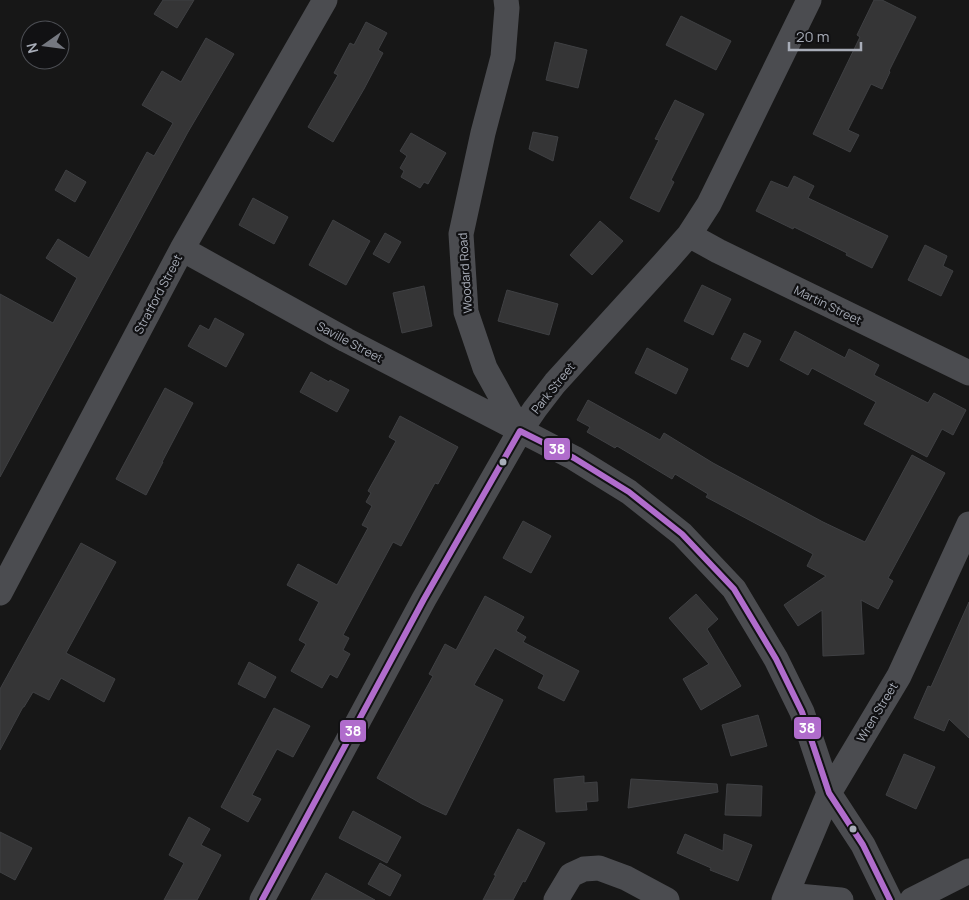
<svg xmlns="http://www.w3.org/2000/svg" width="969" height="900" font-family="Manrope,sans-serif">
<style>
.building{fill:#353536;stroke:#3f4043}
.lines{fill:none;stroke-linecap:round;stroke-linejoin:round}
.minor{stroke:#4b4c50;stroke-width:25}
.bus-1-casing{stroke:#111113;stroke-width:10}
.bus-1{stroke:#b06ccc;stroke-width:6}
.bus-dot{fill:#a8adb8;stroke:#111113;stroke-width:2}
.labels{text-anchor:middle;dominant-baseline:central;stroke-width:4.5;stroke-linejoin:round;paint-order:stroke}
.street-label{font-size:12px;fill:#a8adb8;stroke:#111113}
.line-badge{stroke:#111113;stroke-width:2}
.badge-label{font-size:14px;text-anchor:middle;font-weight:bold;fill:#fff}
</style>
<rect width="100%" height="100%" fill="#171717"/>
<path class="building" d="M 163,0 L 194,0 L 177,28 L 154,14 Z
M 874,0 L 882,0 L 916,17 L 889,71 L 890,72 L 882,89 L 871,84 L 848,130 L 859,135 L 850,152 L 813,134 L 860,37 L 857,35 Z
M 681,16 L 731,41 L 716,70 L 666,45 Z
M 366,22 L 387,33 L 378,50 L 383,53 L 364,89 L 333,142 L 308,127 L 338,75 L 334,73 L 350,43 L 354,45 Z
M 206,38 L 234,54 L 188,132 L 0,477 L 0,294 L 53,323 L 77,278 L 46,258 L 58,239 L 89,258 L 147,152 L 154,156 L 173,123 L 142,105 L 162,71 L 181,82 Z
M 555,42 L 587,50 L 578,88 L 546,80 Z
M 675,100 L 704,114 L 671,180 L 674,182 L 659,212 L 630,198 L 659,140 L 655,139 Z
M 533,132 L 558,137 L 553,161 L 529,149 Z
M 411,133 L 446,153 L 428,184 L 424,182 L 420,188 L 401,177 L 404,171 L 400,168 L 407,156 L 400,151 Z
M 66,170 L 86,182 L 75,202 L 55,190 Z
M 794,176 L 814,186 L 808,198 L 888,236 L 872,268 L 846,255 L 847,253 L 794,227 L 793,229 L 756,211 L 771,181 L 788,188 Z
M 253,198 L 288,217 L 274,244 L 239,225 Z
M 333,220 L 370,241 L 346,285 L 309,265 Z
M 600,221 L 623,241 L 592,275 L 570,255 Z
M 385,233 L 401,242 L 389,263 L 373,254 Z
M 925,245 L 947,256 L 943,266 L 953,271 L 941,296 L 908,280 Z
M 702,285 L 731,299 L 713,335 L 684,321 Z
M 424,286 L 432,326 L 402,333 L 393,293 Z
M 507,290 L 558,304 L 549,335 L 498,321 Z
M 215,318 L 244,334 L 226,367 L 188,346 L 200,325 L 209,330 Z
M 795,331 L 845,358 L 849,349 L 879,365 L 874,375 L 928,403 L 934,393 L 966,410 L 953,435 L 942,429 L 927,457 L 864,424 L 876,402 L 812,368 L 808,375 L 780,360 Z
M 744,333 L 761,341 L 748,367 L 731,359 Z
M 647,348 L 688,369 L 676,394 L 635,373 Z
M 311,372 L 329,382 L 330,380 L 349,390 L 337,412 L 300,392 Z
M 165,388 L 193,403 L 162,462 L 163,462 L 146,495 L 116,479 Z
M 588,400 L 660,440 L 664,433 L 713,463 L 823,522 L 865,542 L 912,455 L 945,473 L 888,578 L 893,581 L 878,609 L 861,600 L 864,654 L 823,656 L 822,610 L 798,626 L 784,605 L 826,576 L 807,566 L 813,554 L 706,497 L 708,494 L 675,474 L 672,479 L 617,446 L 615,448 L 587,432 L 590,427 L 577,420 Z
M 400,416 L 458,447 L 438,484 L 435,483 L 401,546 L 393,542 L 343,635 L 349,638 L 343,650 L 350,654 L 337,678 L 330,674 L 322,688 L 291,671 L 306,644 L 299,640 L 319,602 L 287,585 L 298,564 L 337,585 L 368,528 L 362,525 L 372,506 L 366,502 L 371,493 L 368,491 L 396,441 L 389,437 Z
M 523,521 L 551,536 L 531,573 L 503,558 Z
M 81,543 L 116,562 L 66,653 L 115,679 L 104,702 L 61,678 L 49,700 L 33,692 L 24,707 L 23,707 L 0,750 L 0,689 Z
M 696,594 L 718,619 L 707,629 L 741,686 L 701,710 L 683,679 L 709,664 L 669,618 Z
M 485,596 L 524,617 L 516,631 L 526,637 L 523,642 L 579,671 L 564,701 L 538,688 L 544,675 L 495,648 L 474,685 L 503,700 L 446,815 L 422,804 L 377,778 L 433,676 L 429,674 L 445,644 L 456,650 Z
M 969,602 L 969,738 L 949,719 L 944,731 L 914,718 L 928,686 L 931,687 Z
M 249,662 L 276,677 L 265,698 L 238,684 Z
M 274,708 L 310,726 L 293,757 L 277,749 L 252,795 L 261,799 L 248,822 L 221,807 Z
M 758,715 L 767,746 L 731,756 L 722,725 Z
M 904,754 L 935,767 L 916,809 L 886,795 Z
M 584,776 L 584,783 L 597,782 L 598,801 L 586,802 L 587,810 L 556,812 L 554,779 Z
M 631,779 L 717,784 L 718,792 L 628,808 Z
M 727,784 L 762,786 L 761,816 L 725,815 Z
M 353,811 L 401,837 L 387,863 L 339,838 Z
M 189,817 L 210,829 L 201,845 L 221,855 L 197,900 L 164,900 L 184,863 L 169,855 Z
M 518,829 L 545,843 L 525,882 L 523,881 L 513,900 L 483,900 L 496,875 L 494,875 Z
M 0,832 L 32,848 L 15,880 L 0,872 Z
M 685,834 L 723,851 L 724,834 L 752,845 L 738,881 L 710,870 L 711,868 L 677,853 Z
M 380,863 L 401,875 L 390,896 L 368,884 Z
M 326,873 L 375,900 L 311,900 Z"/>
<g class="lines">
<path class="minor" d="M 506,0 L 507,8 L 503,57 L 483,133 L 461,234 L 466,312 L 485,368 L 520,431
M 689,235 L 718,251 L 969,373
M 182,249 L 346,340 L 574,458 L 629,492 L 682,534 L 734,589 L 776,659 L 802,712 L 829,793 L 863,845 L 890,900
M 0,593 L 182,249 L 325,0
M 787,895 L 841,900
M 262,900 L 424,599 L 520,431 L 535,409 L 555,383 L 667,260 L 689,235 L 709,204 L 809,0
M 556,900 L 571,875 L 584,869 L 599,868 L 626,878 L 667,900
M 784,900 L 829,793 L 899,676 L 969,524
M 912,900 L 969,871"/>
<defs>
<path id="bus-1" d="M 262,900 L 424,599 L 520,431 L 574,458 L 629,492 L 682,534 L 734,589 L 776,659 L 802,712 L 829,793 L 863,845 L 890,900"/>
</defs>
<use href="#bus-1" class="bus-1-casing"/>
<use href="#bus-1" class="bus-1"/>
</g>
<g class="bus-dot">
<circle cx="503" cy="462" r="4.5"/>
<circle cx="853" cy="829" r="4.5"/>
</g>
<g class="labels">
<g class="street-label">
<text transform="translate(465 273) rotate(-94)">Woodard Road</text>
<text transform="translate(158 294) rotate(-62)">Stratford Street</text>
<text transform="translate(828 305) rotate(26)">Martin Street</text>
<text transform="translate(350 342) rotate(28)">Saville Street</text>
<text transform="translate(553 388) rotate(-51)">Park Street</text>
<text transform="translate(877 712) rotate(-59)">Wren Street</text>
</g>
</g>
<g class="line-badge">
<rect x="543" y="437" width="28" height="24" rx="5" fill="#b06ccc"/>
<rect x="793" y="716" width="29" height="24" rx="5" fill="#b06ccc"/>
<rect x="339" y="719" width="28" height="24" rx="5" fill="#b06ccc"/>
</g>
<g class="badge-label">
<text x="557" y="454">38</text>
<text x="807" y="733">38</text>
<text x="353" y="736">38</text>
</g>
<g transform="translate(45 45) rotate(256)"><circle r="24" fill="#111113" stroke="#4d4f55"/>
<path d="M0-4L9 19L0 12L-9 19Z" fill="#757880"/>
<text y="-8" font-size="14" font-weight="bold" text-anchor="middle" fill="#a8adb8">N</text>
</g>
<path d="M789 42v8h72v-8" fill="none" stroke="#a8adb8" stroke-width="2.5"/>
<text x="796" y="42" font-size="15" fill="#a8adb8" stroke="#111113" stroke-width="4" paint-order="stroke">20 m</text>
</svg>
